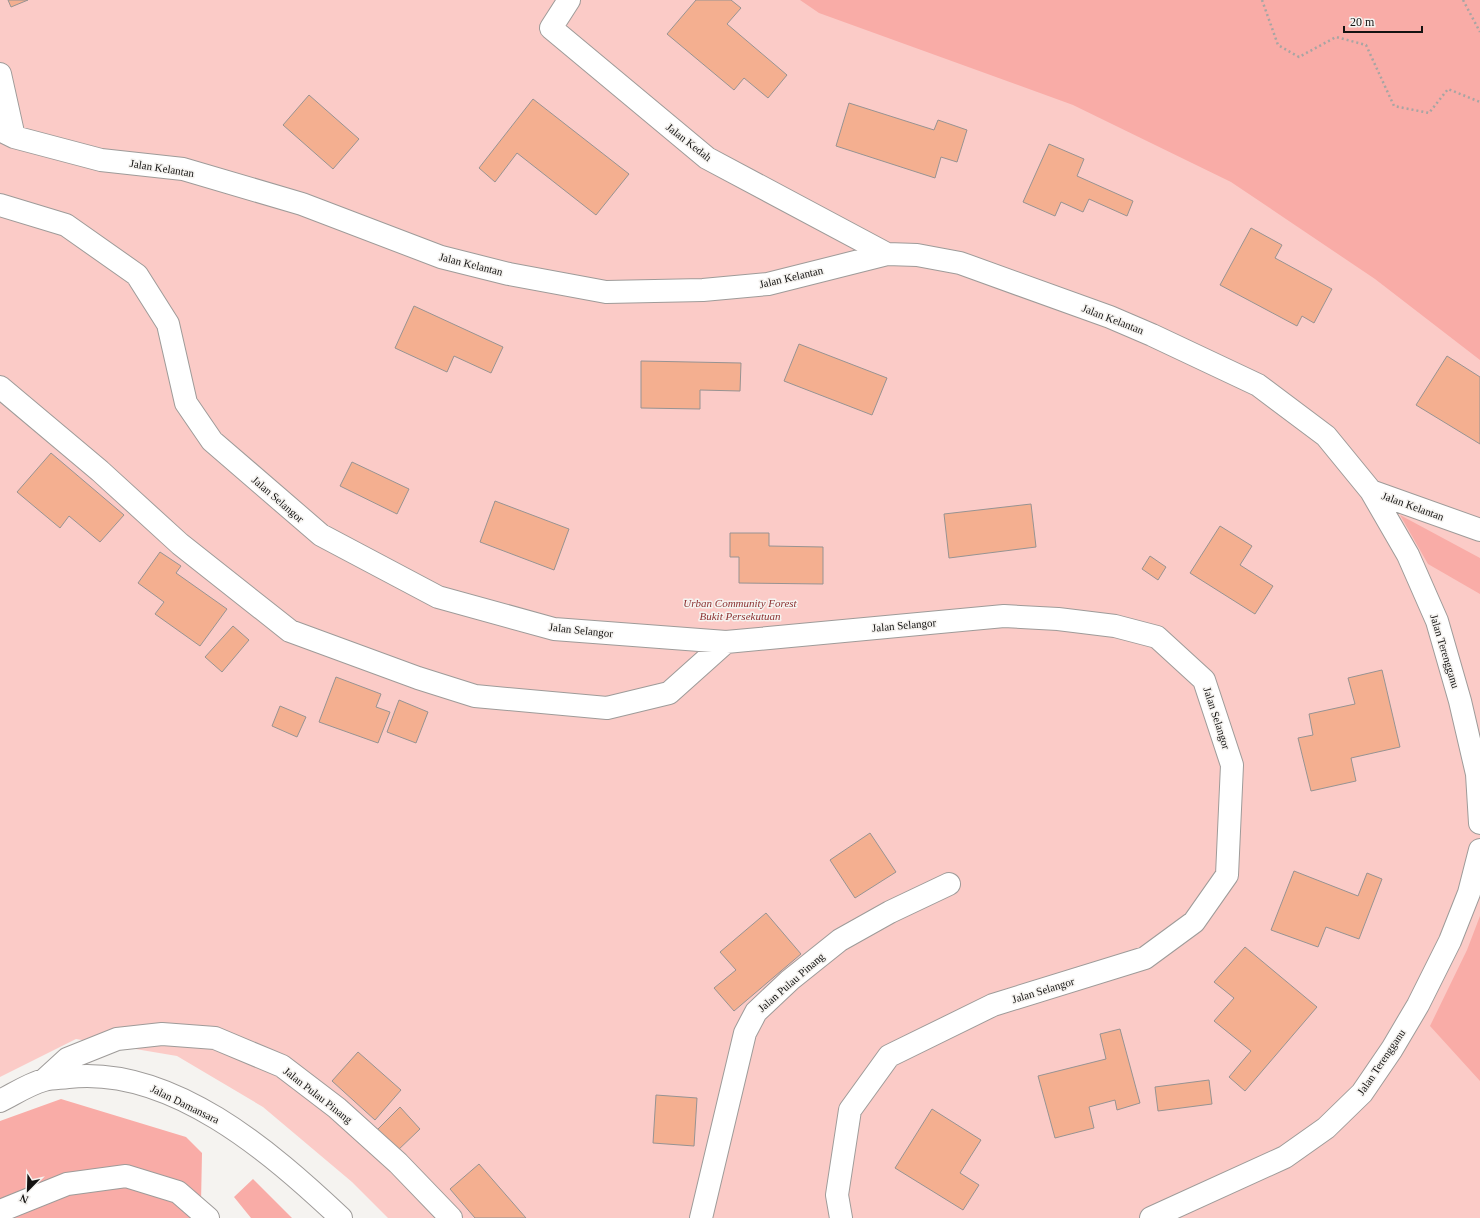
<svg xmlns="http://www.w3.org/2000/svg" width="1480" height="1218" font-family="'Times New Roman',serif">
<style>
.green{fill:#fbcbc7}
.forest{fill:#f9aca7}
.building{fill:#f4af90;stroke:#979392}
.lines{fill:none;stroke-linecap:round;stroke-linejoin:round}
.minor-casing{stroke:#9e9b99;stroke-width:24}
.path{stroke:#a7a5a3;stroke-width:2.5;stroke-dasharray:2 3;stroke-linecap:butt}
.minor{stroke:#fff;stroke-width:22}
.labels{text-anchor:middle;dominant-baseline:central;stroke-width:3;stroke-linejoin:round;paint-order:stroke}
.street-label{font-size:11px;fill:#141312;stroke:#f5f3f0}
.park-label{font-size:11px;font-style:italic;fill:#8b3232;stroke:#f5f3f0}
</style>
<rect width="100%" height="100%" fill="#f5f3f0"/>
<path class="green" d="M 0,0 L 1480,0 L 1480,1218 L 388,1218 L 352,1182 L 263,1107 L 177,1056 L 76,1039 L 0,1077 Z"/>
<path class="forest" d="M 800,0 L 1480,0 L 1480,360 L 1375,279 L 1231,182 L 1073,105 L 819,13 Z
M 1400,515 L 1480,558 L 1480,594 L 1428,564 Z
M 1480,916 L 1480,1081 L 1430,1026 L 1467,950 Z
M 61,1099 L 186,1137 L 202,1153 L 201,1203 L 213,1218 L 0,1218 L 0,1121 Z
M 253,1179 L 292,1218 L 251,1218 L 234,1197 Z"/>
<path class="building" d="M 8,0 L 28,0 L 11,7 Z
M 696,0 L 731,0 L 741,8 L 727,24 L 787,75 L 768,98 L 744,78 L 734,90 L 667,34 Z
M 309,95 L 359,139 L 333,169 L 283,125 Z
M 533,99 L 629,174 L 596,215 L 517,153 L 495,182 L 479,168 Z
M 849,103 L 934,130 L 938,120 L 967,130 L 957,162 L 941,157 L 935,178 L 836,146 Z
M 1049,144 L 1084,159 L 1077,176 L 1133,201 L 1127,216 L 1089,199 L 1083,212 L 1061,202 L 1055,216 L 1023,202 Z
M 1251,228 L 1282,245 L 1275,258 L 1332,289 L 1314,323 L 1302,316 L 1297,326 L 1220,285 Z
M 414,306 L 503,347 L 491,373 L 454,356 L 447,372 L 395,348 Z
M 799,344 L 887,378 L 872,415 L 784,381 Z
M 1447,356 L 1480,377 L 1480,444 L 1416,405 Z
M 641,361 L 741,363 L 740,391 L 700,390 L 700,409 L 641,408 Z
M 51,453 L 124,515 L 100,542 L 69,516 L 60,528 L 17,492 Z
M 352,462 L 409,489 L 397,514 L 340,486 Z
M 495,501 L 569,529 L 554,570 L 480,542 Z
M 1031,504 L 1036,547 L 949,558 L 944,514 Z
M 1220,526 L 1252,546 L 1240,565 L 1273,586 L 1255,614 L 1190,573 Z
M 730,533 L 769,533 L 769,546 L 823,547 L 823,584 L 739,583 L 739,557 L 730,557 Z
M 160,552 L 181,566 L 176,573 L 227,609 L 200,646 L 155,614 L 164,602 L 138,583 Z
M 1150,556 L 1166,567 L 1158,580 L 1142,569 Z
M 233,626 L 249,640 L 222,672 L 205,657 Z
M 1382,670 L 1400,747 L 1351,758 L 1356,781 L 1311,791 L 1298,738 L 1313,735 L 1309,714 L 1355,704 L 1348,678 Z
M 336,677 L 381,694 L 376,707 L 390,712 L 378,743 L 319,722 Z
M 399,700 L 428,712 L 416,743 L 387,732 Z
M 280,706 L 306,717 L 297,737 L 272,726 Z
M 870,833 L 896,872 L 855,898 L 830,860 Z
M 1294,871 L 1358,896 L 1367,873 L 1382,879 L 1359,939 L 1326,927 L 1318,947 L 1271,930 Z
M 766,913 L 801,954 L 734,1011 L 714,988 L 736,970 L 720,952 Z
M 1245,947 L 1317,1007 L 1245,1091 L 1229,1077 L 1251,1051 L 1214,1021 L 1234,998 L 1214,982 Z
M 1120,1029 L 1140,1103 L 1117,1110 L 1115,1100 L 1089,1107 L 1094,1128 L 1055,1138 L 1038,1076 L 1106,1059 L 1100,1034 Z
M 358,1052 L 401,1090 L 375,1120 L 332,1081 Z
M 1209,1080 L 1212,1104 L 1158,1111 L 1155,1087 Z
M 656,1095 L 697,1098 L 694,1146 L 653,1143 Z
M 400,1107 L 420,1129 L 396,1152 L 376,1131 Z
M 932,1109 L 981,1140 L 960,1173 L 979,1185 L 963,1210 L 895,1168 Z
M 479,1164 L 526,1218 L 475,1218 L 450,1189 Z"/>
<g class="lines">
<defs>
<path id="minor" d="M 569,0 L 551,28 L 707,158 L 887,254
M 0,74 L 14,137
M 0,130 L 14,137 L 101,160 L 183,169 L 302,204 L 441,257 L 509,274 L 606,292 L 703,290 L 768,284 L 887,254 L 917,255 L 960,263 L 1110,317 L 1152,335 L 1258,385 L 1326,436 L 1371,491 L 1408,555 L 1437,621 L 1460,701 L 1477,774 L 1480,823
M 0,205 L 66,225 L 137,275 L 168,324 L 186,403 L 212,441 L 321,535 L 438,597 L 554,629 L 726,642 L 1004,616 L 1058,619 L 1115,626 L 1157,637 L 1204,680 L 1232,765 L 1227,875 L 1194,922 L 1145,958 L 993,1005 L 889,1056 L 850,1110 L 837,1195 L 841,1218
M 0,387 L 100,471 L 180,544 L 290,631 L 418,678 L 475,696 L 607,708 L 669,693 L 726,642
M 1371,491 L 1480,530
M 44,1080 L 67,1059 L 117,1039 L 162,1034 L 215,1038 L 282,1066 L 337,1108 L 398,1163 L 451,1218
M 0,1101 C 14,1094 29,1084 44,1080 C 51,1078 60,1078 68,1077 C 171,1065 271,1152 341,1218
M 0,1211 L 67,1184 L 126,1176 L 178,1192 L 208,1218
M 701,1218 L 745,1033 L 756,1012 L 790,980 L 840,940 L 890,912 L 949,884
M 1151,1218 L 1285,1157 L 1326,1128 L 1362,1093 L 1392,1049 L 1418,1005 L 1450,941 L 1469,893 L 1480,850"/>
</defs>
<use href="#minor" class="minor-casing"/>
<path class="path" d="M 1262,0 L 1278,45 L 1299,57 L 1336,37 L 1366,45 L 1394,106 L 1429,113 L 1448,89 L 1480,102
M 1463,0 L 1480,32"/>
<use href="#minor" class="minor"/>
</g>
<g class="labels">
<g class="street-label">
<text transform="translate(689 142) rotate(38)">Jalan Kedah</text>
<text transform="translate(162 168) rotate(9)">Jalan Kelantan</text>
<text transform="translate(471 264) rotate(14)">Jalan Kelantan</text>
<text transform="translate(791 277) rotate(-13)">Jalan Kelantan</text>
<text transform="translate(1113 319) rotate(21)">Jalan Kelantan</text>
<text transform="translate(278 499) rotate(41)">Jalan Selangor</text>
<text transform="translate(1413 506) rotate(20)">Jalan Kelantan</text>
<text transform="translate(904 625) rotate(-5)">Jalan Selangor</text>
<text transform="translate(581 630) rotate(6)">Jalan Selangor</text>
<text transform="translate(1445 651) rotate(73)">Jalan Terengganu</text>
<text transform="translate(1217 718) rotate(72)">Jalan Selangor</text>
<text transform="translate(791 982) rotate(-41)">Jalan Pulau Pinang</text>
<text transform="translate(1043 990) rotate(-17)">Jalan Selangor</text>
<text transform="translate(1381 1062) rotate(-56)">Jalan Terengganu</text>
<text transform="translate(318 1095) rotate(38)">Jalan Pulau Pinang</text>
<text transform="translate(185 1104) rotate(26)">Jalan Damansara</text>
</g>
<g class="park-label">
<text x="740" y="603">Urban Community Forest<tspan x="740" dy="13">Bukit Persekutuan</tspan></text>
</g>
</g>
<g transform="translate(28 1190) rotate(203)" stroke="#f5f3f0" stroke-width="3" paint-order="stroke">
<path d="M0-3L7 15L0 10L-7 15Z" fill="#141312"/>
<text y="-6" font-size="11" font-weight="bold" text-anchor="middle" fill="#141312">N</text>
</g>
<path d="M1344 26v6h78v-6" fill="none" stroke="#141312" stroke-width="2"/>
<text x="1350" y="26" font-size="12" fill="#141312" stroke="#f5f3f0" stroke-width="3" paint-order="stroke">20 m</text>
</svg>
